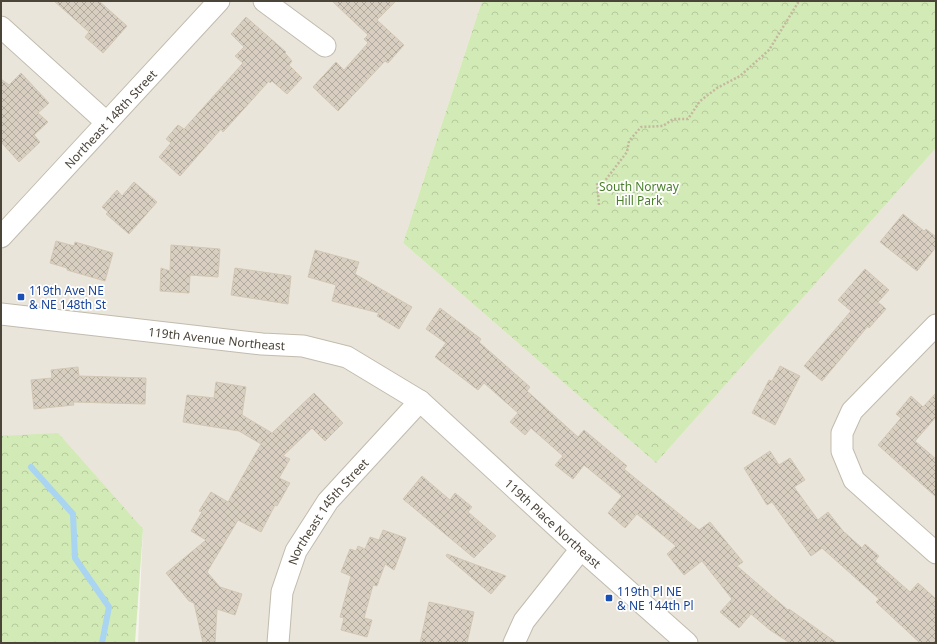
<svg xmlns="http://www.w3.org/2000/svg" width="937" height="644" font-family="'Noto Sans',sans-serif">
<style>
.residential{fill:#eae5da}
.forest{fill:url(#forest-crowns)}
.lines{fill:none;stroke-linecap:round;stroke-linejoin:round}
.stream{stroke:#a9d4f2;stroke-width:6}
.building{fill:url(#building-cross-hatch);stroke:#d3c7b4}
.minor-casing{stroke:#c2bbae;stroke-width:23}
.path{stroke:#c4b79f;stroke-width:2.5;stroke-dasharray:2 2;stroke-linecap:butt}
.minor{stroke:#fff;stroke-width:21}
.transit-dot{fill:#1a4fb4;stroke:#fff;stroke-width:1.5}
.labels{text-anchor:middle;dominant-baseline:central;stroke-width:3.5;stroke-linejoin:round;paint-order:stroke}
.street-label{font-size:12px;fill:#4b4439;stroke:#fff}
.park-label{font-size:12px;fill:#4a7f2a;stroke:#fff}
.transit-label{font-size:12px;fill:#164399;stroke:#fff;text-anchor:start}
</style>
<defs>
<pattern id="forest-crowns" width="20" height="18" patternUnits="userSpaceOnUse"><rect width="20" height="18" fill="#d2eab5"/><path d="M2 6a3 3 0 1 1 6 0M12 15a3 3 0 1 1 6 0" fill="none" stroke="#b6ca9c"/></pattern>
<pattern id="building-cross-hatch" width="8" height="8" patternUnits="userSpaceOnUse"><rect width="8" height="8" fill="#d8cfc1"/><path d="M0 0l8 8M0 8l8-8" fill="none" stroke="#b1aa9e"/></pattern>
</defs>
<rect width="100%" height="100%" fill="#f6f3ec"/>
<path class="residential" d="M 1,1 L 482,1 L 403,243 L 656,463 L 936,148 L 936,643 L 138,643 L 143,529 L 1,478 Z"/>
<path class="forest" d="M 482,1 L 936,1 L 936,148 L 656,463 L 403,243 Z
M 58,433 L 143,529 L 135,643 L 1,643 L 1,436 Z"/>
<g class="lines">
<path class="stream" d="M 31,467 L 73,514 L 75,558 L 109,607 L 102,643"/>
</g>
<path class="building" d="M 54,1 L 99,1 L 127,26 L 103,53 L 85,37 L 89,32 Z
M 332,1 L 396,1 L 377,20 L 404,45 L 388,63 L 385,61 L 338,111 L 313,87 L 336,62 L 344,70 L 368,43 L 364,39 L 368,35 Z
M 246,17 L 286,52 L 285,53 L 292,61 L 289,65 L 302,78 L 287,94 L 272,81 L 270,83 L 269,81 L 223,132 L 221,129 L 180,176 L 159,157 L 171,143 L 166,139 L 178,125 L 184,129 L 185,128 L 243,63 L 235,56 L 244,47 L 231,34 Z
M 21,73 L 49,103 L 38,113 L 48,122 L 34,135 L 40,142 L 19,162 L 1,142 L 1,79 L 9,85 Z
M 134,182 L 157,202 L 129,234 L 106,214 L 108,212 L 102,207 L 117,190 L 122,196 Z
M 903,214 L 924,231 L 926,229 L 936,237 L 936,247 L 917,271 L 880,242 Z
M 56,241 L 74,246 L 75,242 L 113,253 L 105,281 L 67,270 L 67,268 L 50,263 Z
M 171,245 L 220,249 L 218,277 L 190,275 L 189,293 L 160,291 L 161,268 L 170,271 Z
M 315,250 L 359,262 L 355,274 L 412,307 L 399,329 L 377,316 L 379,313 L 332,301 L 336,285 L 308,277 Z
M 235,268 L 291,276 L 288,304 L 231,295 Z
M 865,269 L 889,290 L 878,302 L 886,309 L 869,328 L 868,326 L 822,381 L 804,366 L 851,311 L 838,300 Z
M 440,308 L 481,339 L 479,342 L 530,387 L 527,391 L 578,437 L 584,430 L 627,466 L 624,469 L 699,530 L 710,522 L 743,562 L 737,566 L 788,610 L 789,609 L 837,643 L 790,643 L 770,630 L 751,614 L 739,628 L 720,612 L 732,599 L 702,561 L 684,575 L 667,554 L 676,546 L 637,514 L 625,528 L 608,513 L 622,496 L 584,465 L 573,479 L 555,465 L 563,456 L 531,428 L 525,435 L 510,422 L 518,413 L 484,383 L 478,390 L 435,357 L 446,343 L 426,329 Z
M 780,366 L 800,376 L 775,425 L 752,413 L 769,380 L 772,381 Z
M 78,367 L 79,376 L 146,378 L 145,404 L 73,402 L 74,405 L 34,409 L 31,380 L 52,378 L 51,370 Z
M 216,382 L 246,387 L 242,415 L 272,433 L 314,393 L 343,423 L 325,441 L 312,428 L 283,456 L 290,459 L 279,478 L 290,483 L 277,506 L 275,505 L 261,532 L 238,520 L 207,572 L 220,587 L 242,594 L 235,615 L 217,609 L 215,643 L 203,643 L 194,603 L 189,601 L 166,573 L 206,540 L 191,531 L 202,512 L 199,511 L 211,492 L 228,502 L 261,444 L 239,431 L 183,422 L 187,395 L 214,398 Z
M 936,393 L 936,417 L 915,441 L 936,459 L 936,497 L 878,445 L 901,418 L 896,414 L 911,396 L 923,407 Z
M 770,451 L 779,465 L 790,458 L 805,480 L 794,487 L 818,520 L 828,512 L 843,531 L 862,548 L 865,544 L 879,556 L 875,561 L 910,592 L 918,583 L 936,599 L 936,643 L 920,643 L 876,602 L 879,599 L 822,548 L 811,556 L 772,502 L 767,505 L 744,468 Z
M 422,476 L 450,500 L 455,493 L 472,507 L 468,512 L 496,536 L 474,558 L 403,499 Z
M 383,530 L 406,538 L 394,570 L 385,564 L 377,586 L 373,585 L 364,618 L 372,620 L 367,637 L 341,630 L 344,618 L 340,617 L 351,576 L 341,572 L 350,549 L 356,551 L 358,546 L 365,549 L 370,537 L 379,540 Z
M 447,554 L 506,576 L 491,594 L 446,556 Z
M 429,602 L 474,612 L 467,643 L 420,643 Z"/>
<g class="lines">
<defs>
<g id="minor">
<path d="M 264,1 L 325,46"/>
<path d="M 1,27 L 106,122"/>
<path id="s1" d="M 1,237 L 219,1"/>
<path id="s2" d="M 1,314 L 262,344 L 303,346 L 347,357 L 420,401 L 581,549 L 687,643"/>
<path d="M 936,325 L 852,411 L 842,433 L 842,451 L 854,480 L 936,553"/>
<path id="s3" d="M 278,643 L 282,592 L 296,551 L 328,501 L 420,401"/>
<path d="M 514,643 L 524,621 L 581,549"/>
</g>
</defs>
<use href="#minor" class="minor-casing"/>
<path class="path" d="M 599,205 L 597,183 L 604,182 L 627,152 L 629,141 L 641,127 L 663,126 L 673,119 L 688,119 L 700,101 L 717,88 L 740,76 L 769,50 L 799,1"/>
<use href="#minor" class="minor"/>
</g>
<g class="transit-dot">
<rect x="17" y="293" width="8" height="8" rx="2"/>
<rect x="605" y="594" width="8" height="8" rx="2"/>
</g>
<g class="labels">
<g class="street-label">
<text stroke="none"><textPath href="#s1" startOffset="161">Northeast 148th Street</textPath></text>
<text stroke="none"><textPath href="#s2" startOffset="217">119th Avenue Northeast</textPath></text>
<text stroke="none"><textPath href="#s3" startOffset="145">Northeast 145th Street</textPath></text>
<text stroke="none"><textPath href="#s2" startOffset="615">119th Place Northeast</textPath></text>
</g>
<g class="park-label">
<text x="639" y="186">South Norway<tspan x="639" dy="14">Hill Park</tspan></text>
</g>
<g class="transit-label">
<text x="29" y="290">119th Ave NE<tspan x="29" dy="14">&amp; NE 148th St</tspan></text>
<text x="617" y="591">119th Pl NE<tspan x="617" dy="14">&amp; NE 144th Pl</tspan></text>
</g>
</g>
<rect width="937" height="644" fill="none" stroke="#4b4439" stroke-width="4"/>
</svg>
